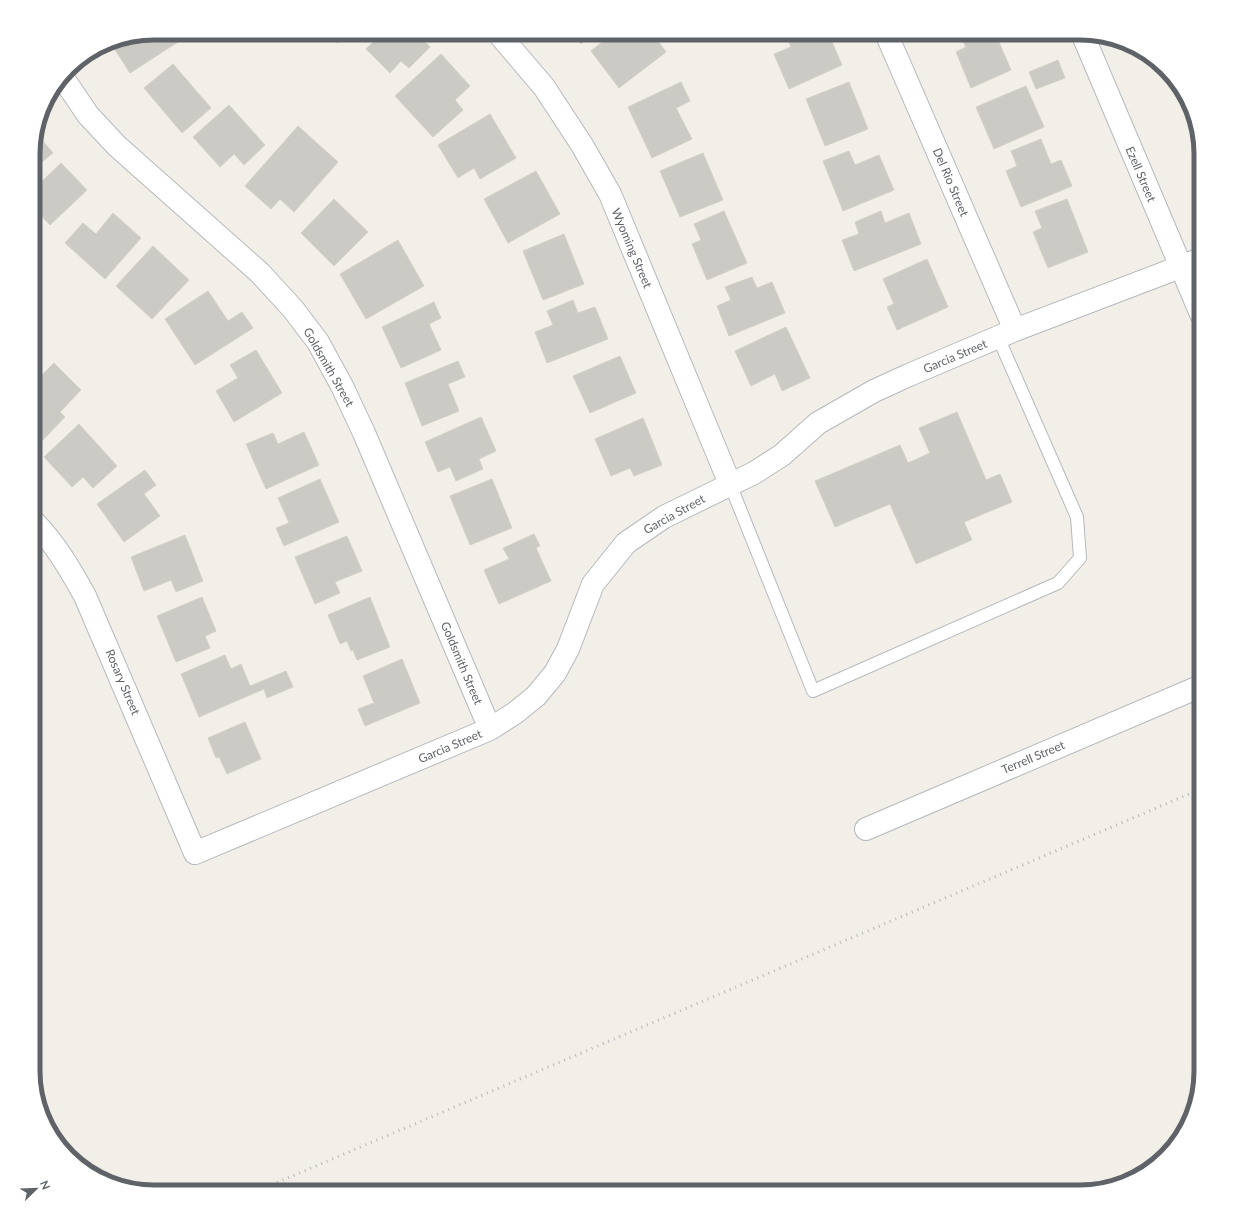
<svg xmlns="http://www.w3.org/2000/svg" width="1234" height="1225" font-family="Lato,sans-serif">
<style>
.building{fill:#cccac5;stroke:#d6d1c6}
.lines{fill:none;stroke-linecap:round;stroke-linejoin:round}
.service-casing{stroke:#b5b8bc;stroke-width:14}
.minor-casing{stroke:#b5b8bc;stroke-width:24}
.service{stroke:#fff;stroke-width:12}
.minor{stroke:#fff;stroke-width:22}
.rail{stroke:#b6b7b8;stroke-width:3;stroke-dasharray:1 5;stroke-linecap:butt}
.labels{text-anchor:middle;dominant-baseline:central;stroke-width:3.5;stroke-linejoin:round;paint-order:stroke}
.street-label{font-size:12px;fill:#5f6368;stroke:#fff}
.rim{fill:none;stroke:#5f6368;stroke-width:5}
</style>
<rect width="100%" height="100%" fill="#f1efe8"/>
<path class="building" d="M 154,33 L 177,33 L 181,40 L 130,73 L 110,42 Z
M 328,33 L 347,33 L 337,43 Z
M 382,33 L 416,33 L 430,47 L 409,68 L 401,61 L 390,73 L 366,49 Z
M 572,33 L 594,33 L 581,44 Z
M 613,33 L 634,33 L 636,36 L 639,33 L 652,33 L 666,52 L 619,88 L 591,51 Z
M 790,33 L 828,33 L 842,65 L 789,89 L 774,54 L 791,47 L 786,35 Z
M 959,33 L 995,33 L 1011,70 L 971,88 L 956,52 L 966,47 Z
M 441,54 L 470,86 L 455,100 L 463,110 L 433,137 L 395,96 Z
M 1058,60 L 1065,78 L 1036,89 L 1029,72 Z
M 173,64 L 211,108 L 182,133 L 144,88 Z
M 681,82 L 690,101 L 676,108 L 692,139 L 652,158 L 628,107 Z
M 849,82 L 868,129 L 825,146 L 806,99 Z
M 1026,86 L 1044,127 L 994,149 L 976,107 Z
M 229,105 L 265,145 L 244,165 L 234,154 L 220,167 L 193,137 Z
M 490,114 L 516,158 L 480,179 L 474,168 L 458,178 L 438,145 Z
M 298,126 L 338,162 L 294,212 L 280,199 L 271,209 L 245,186 Z
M 37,134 L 53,153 L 33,169 L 33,146 Z
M 1041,139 L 1051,164 L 1061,160 L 1072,186 L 1021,207 L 1006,171 L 1017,166 L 1011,151 Z
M 849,151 L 855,165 L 879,155 L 894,190 L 843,211 L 823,161 Z
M 703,153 L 723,200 L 680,217 L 660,171 Z
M 61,163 L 87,190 L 50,225 L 33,207 L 33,190 Z
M 536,171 L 560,214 L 508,243 L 484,199 Z
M 334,199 L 368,232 L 334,266 L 301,233 Z
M 1067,199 L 1088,252 L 1048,268 L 1033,232 L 1042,228 L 1035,211 Z
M 724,211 L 747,263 L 707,280 L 692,244 L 701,240 L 694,224 Z
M 881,211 L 885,223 L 909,213 L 921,244 L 854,271 L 842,240 L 859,234 L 855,222 Z
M 113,213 L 141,238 L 105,279 L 65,243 L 83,223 L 96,234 Z
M 564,234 L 584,284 L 543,300 L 523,251 Z
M 398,240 L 424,286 L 366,319 L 340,274 Z
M 153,246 L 189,280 L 152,319 L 116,286 Z
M 927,259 L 948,307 L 897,330 L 887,307 L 894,304 L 883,279 Z
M 752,277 L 757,288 L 772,282 L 785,313 L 729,336 L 717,306 L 731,300 L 725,287 Z
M 208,291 L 228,321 L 242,312 L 253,328 L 195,365 L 165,319 Z
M 573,300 L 578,313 L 595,307 L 608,339 L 547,363 L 535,332 L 553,325 L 547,311 Z
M 434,302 L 441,318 L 429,324 L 441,350 L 401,368 L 382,327 Z
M 786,327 L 810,378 L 782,391 L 775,374 L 751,386 L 735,351 Z
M 256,350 L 282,393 L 234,422 L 216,391 L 238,378 L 230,365 Z
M 620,356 L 636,393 L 590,413 L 573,376 Z
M 458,361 L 465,377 L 448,384 L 459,411 L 422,426 L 405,383 Z
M 54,363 L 81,390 L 60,412 L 65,417 L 38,445 L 33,440 L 33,384 Z
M 957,412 L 986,480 L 1000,474 L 1012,502 L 964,522 L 972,540 L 916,564 L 890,504 L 835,527 L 815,481 L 900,445 L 908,463 L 930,453 L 919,428 Z
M 481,417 L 496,451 L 479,459 L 483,469 L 456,481 L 450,467 L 438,472 L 425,442 Z
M 643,418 L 662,465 L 634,476 L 630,468 L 611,476 L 595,439 Z
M 79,424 L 117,466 L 93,488 L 83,477 L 72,487 L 44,457 Z
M 304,432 L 319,465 L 266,489 L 246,444 L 273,433 L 278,444 Z
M 145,470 L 156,485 L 144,494 L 160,516 L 124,542 L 97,504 Z
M 320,479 L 339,522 L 284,546 L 276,528 L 289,523 L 278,498 Z
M 492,479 L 512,528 L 470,545 L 450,496 Z
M 534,534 L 540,546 L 536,548 L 551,581 L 499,604 L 484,570 L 509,559 L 503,548 Z
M 185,535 L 203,581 L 176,592 L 171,580 L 144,591 L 131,557 Z
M 347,536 L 362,571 L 335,582 L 340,593 L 315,604 L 295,557 Z
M 202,597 L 216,631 L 205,636 L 210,648 L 176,662 L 157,616 Z
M 370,597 L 390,647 L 357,660 L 353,650 L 351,651 L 347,641 L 340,644 L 328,615 Z
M 225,655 L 231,669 L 241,664 L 250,686 L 286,671 L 293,687 L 267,698 L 264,689 L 199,717 L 181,674 Z
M 402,659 L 420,703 L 365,726 L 358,709 L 374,703 L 363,676 Z
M 245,722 L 261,759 L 227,774 L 219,757 L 216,758 L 208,738 Z"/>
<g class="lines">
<defs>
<path id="service" d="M 730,484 L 813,691 L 1058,583 L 1080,558 L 1077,517 L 998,337"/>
<path id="minor" d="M 498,33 L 544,87 L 582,145 L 610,194 L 730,484
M 886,33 L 1015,330
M 1082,33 L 1201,314
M 63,78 L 88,115 L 117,146 L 260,273 L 293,309 L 318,342 L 342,386 L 364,433 L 490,729
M 33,521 C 55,543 70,569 85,596 L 195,853 L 490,729 L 515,713 L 536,696 L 555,673 L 568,649 L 593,584 L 626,543 L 664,517 L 754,473 L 782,455 L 818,423 L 874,391 L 909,375 L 1015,330 L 1201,259
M 866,829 L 1201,686"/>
</defs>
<use href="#service" class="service-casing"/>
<use href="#minor" class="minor-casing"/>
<use href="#service" class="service"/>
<use href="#minor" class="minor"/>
<path class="rail" d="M 255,1192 L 1201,789"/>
</g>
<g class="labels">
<g class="street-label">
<text transform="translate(1141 174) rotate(67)">Ezell Street</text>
<text transform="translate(951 182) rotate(67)">Del Rio Street</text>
<text transform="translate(632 248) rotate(67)">Wyoming Street</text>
<text transform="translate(955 356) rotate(-23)">Garcia Street</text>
<text transform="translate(329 367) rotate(60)">Goldsmith Street</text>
<text transform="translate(674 514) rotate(-29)">Garcia Street</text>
<text transform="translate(462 663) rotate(67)">Goldsmith Street</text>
<text transform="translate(123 682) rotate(67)">Rosary Street</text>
<text transform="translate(450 746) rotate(-23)">Garcia Street</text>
<text transform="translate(1033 757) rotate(-23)">Terrell Street</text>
</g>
</g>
<path d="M0 0H1234V1225H0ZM154 40H1080A114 114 0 0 1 1194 154V1071A114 114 0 0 1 1080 1185H154A114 114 0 0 1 40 1071V154A114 114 0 0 1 154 40Z" fill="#fff" fill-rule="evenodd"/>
<path class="rim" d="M154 40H1080A114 114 0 0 1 1194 154V1071A114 114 0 0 1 1080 1185H154A114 114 0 0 1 40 1071V154A114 114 0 0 1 154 40Z"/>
<g transform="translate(36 1189) rotate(67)" stroke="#ffffff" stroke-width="3" paint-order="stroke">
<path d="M0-3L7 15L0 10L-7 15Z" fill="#5f6368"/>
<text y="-6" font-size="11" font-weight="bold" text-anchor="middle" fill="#5f6368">N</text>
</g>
</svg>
